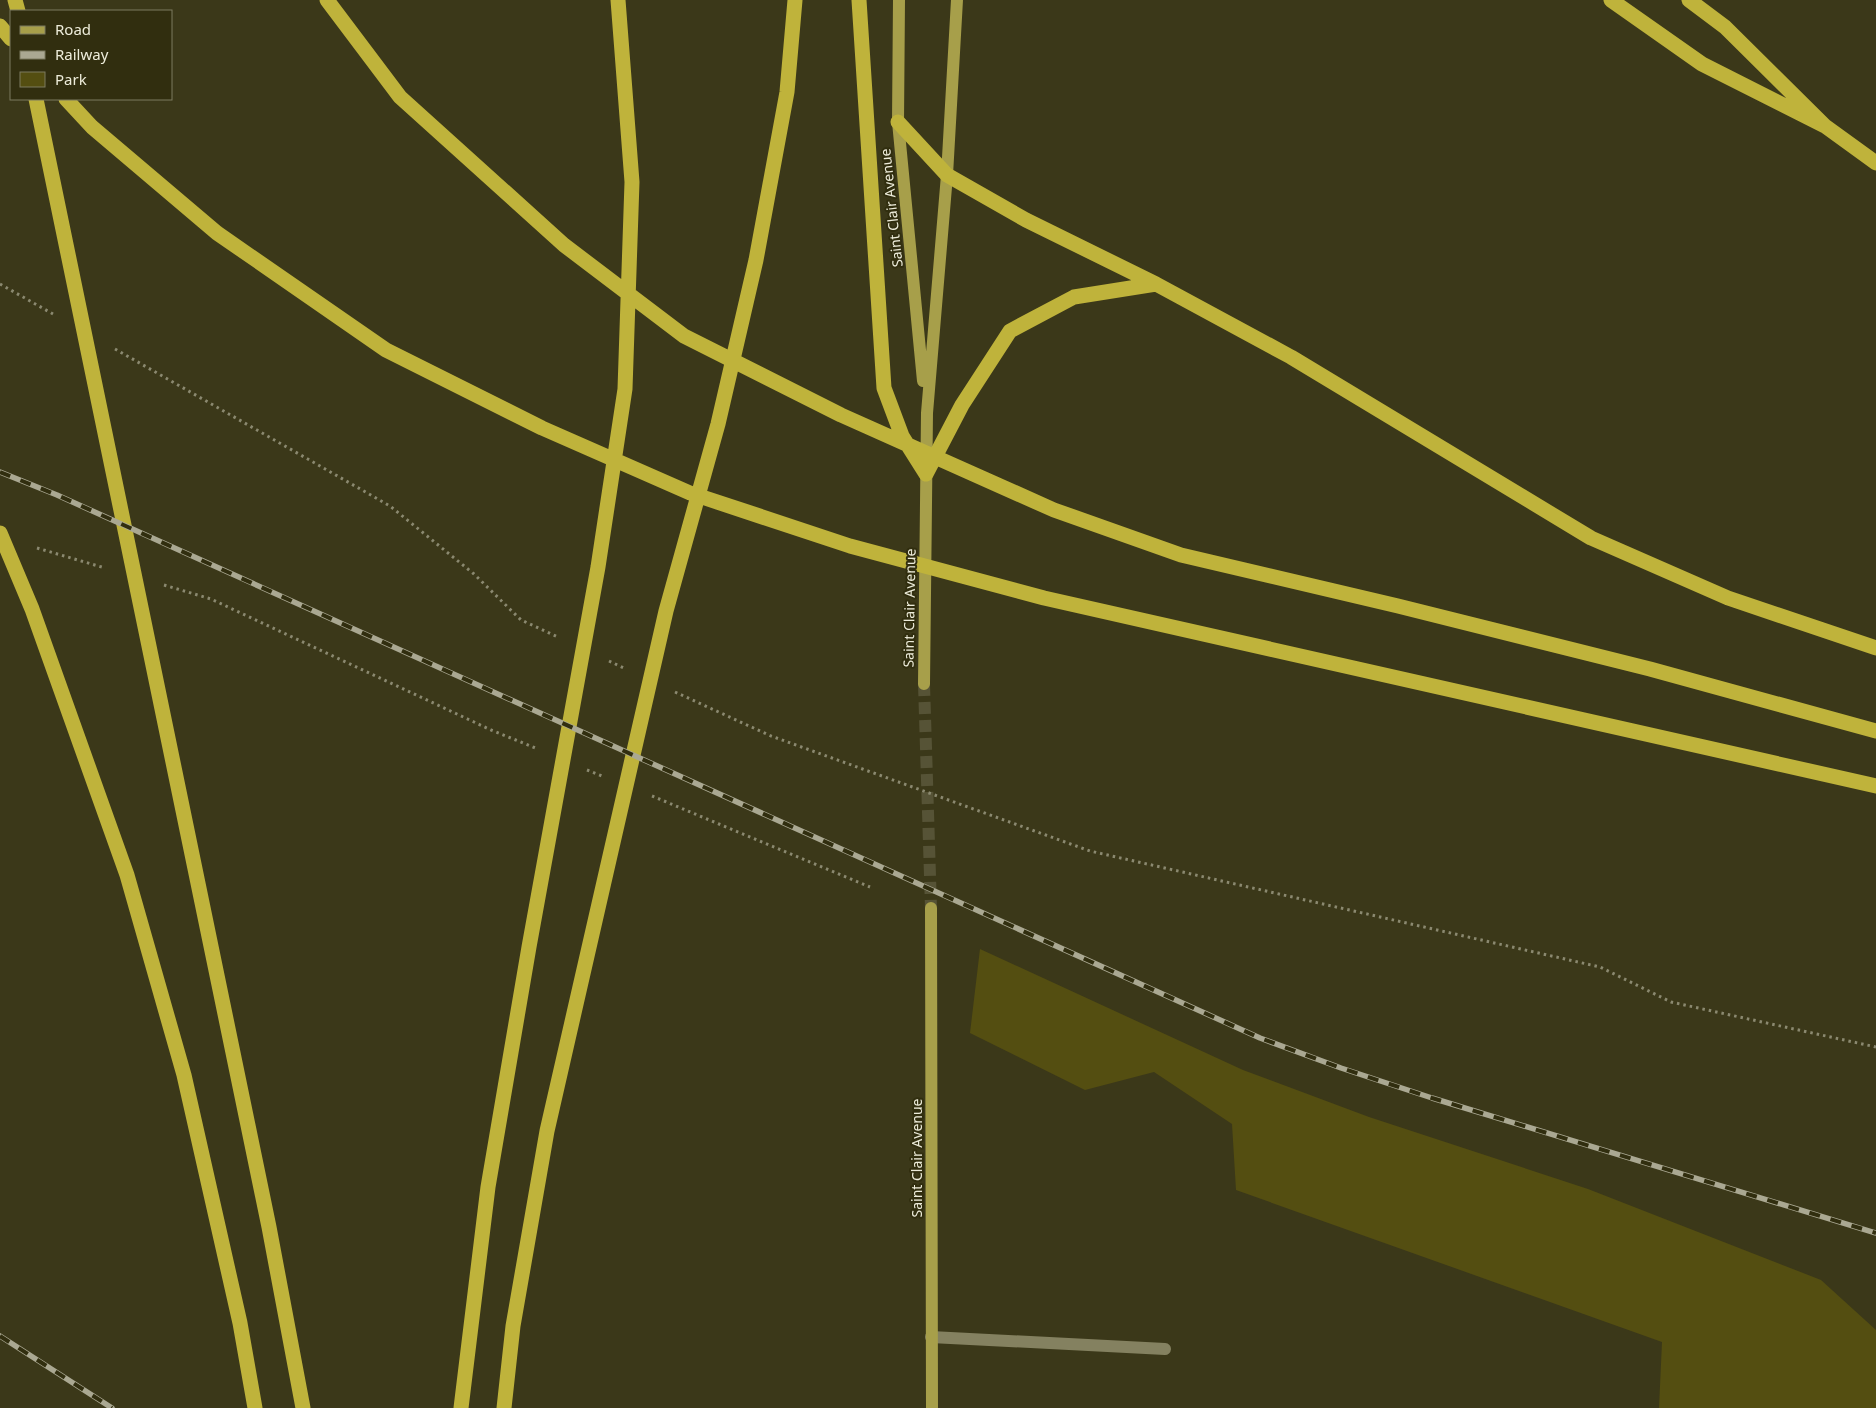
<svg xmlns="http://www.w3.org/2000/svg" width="1876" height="1408" font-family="'Noto Sans',sans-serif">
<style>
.green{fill:#544e11}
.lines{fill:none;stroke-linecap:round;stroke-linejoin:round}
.major-tunnel{stroke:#565336;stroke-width:12;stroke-dasharray:12 6;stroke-linecap:butt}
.path{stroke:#8b8970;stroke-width:3;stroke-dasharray:2.5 4;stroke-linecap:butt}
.minor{stroke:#848160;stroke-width:12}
.major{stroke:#a79f4a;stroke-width:12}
.highway{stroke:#bfb33b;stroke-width:15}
.rail-casing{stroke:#aaa892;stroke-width:5.5}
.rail{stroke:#312e0f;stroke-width:4;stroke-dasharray:11;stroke-linecap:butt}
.labels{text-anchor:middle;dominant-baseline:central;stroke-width:4;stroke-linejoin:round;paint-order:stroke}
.street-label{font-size:14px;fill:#edecda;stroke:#312e0f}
</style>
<rect width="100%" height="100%" fill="#3b3819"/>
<path class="green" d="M 980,949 L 1243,1070 L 1369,1117 L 1588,1189 L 1821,1280 L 1876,1330 L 1876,1408 L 1659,1408 L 1662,1342 L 1236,1190 L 1232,1124 L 1154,1072 L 1085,1090 L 970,1033 Z"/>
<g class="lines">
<path class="major-tunnel" d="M 924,684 L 931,908"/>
<path class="path" d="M 0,284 L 53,314
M 115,349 L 390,506 L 474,574 L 521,620 L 558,637
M 37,548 L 105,568
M 164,585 L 211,599 L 491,730 L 538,749
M 609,661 L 626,669
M 675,692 L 771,736 L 1090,851 L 1600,967 L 1671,1002 L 1876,1047
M 587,770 L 602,776
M 652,796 L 870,887"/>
<path class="minor" d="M 931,1337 L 1165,1349"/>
<path class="major" d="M 899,0 L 898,122 L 923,381
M 924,684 L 927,413 L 947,175 L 957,0
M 931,908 L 932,1408"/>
<path class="highway" d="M 15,0 L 18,11
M 327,0 L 400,97 L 564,245 L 684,336 L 841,415 L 1054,510 L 1181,555 L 1398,606 L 1650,669 L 1876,731
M 859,0 L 884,388 L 902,436 L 926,474
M 1611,0 L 1702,64 L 1825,126
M 1689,0 L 1725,27 L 1825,126 L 1876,163
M 0,26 L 11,39
M 36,99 L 269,1227 L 303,1408
M 66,99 L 92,127 L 217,233 L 386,350 L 542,428 L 690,493 L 850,546 L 1044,598 L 1876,786
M 898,122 L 947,175 L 1026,220 L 1156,284
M 926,474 L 962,405 L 1010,331 L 1074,297 L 1156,284 L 1291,357 L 1591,538 L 1728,598 L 1876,648
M 0,533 L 32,609 L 127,875 L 184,1075 L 240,1323 L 255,1408
M 461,1408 L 488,1187 L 529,947 L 598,567 L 625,389 L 632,182 L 618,0
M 504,1408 L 513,1326 L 547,1131 L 666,611 L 718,424 L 756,260 L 787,92 L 795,0"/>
<defs>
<path id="rail" d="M 0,472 L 57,495 L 1260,1038 L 1341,1068 L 1432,1098 L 1876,1233
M 0,1336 L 112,1408"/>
</defs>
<use href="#rail" class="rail-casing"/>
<use href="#rail" class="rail"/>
</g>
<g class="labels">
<g class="street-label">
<text transform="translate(891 208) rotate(-96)">Saint Clair Avenue</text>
<text transform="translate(909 608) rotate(-89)">Saint Clair Avenue</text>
<text transform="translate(916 1158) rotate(-90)">Saint Clair Avenue</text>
</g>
</g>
<rect x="10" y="10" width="162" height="90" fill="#312e0f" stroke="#7c7a60"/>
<rect x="20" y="26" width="25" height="8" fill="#a79f4a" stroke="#7c7a60"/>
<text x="55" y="35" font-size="15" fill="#edecda">Road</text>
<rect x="20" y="51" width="25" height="8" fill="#aaa892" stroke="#7c7a60"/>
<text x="55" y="60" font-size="15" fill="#edecda">Railway</text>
<rect x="20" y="72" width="25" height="15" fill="#544e11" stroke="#7c7a60"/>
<text x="55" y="85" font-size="15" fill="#edecda">Park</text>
</svg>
